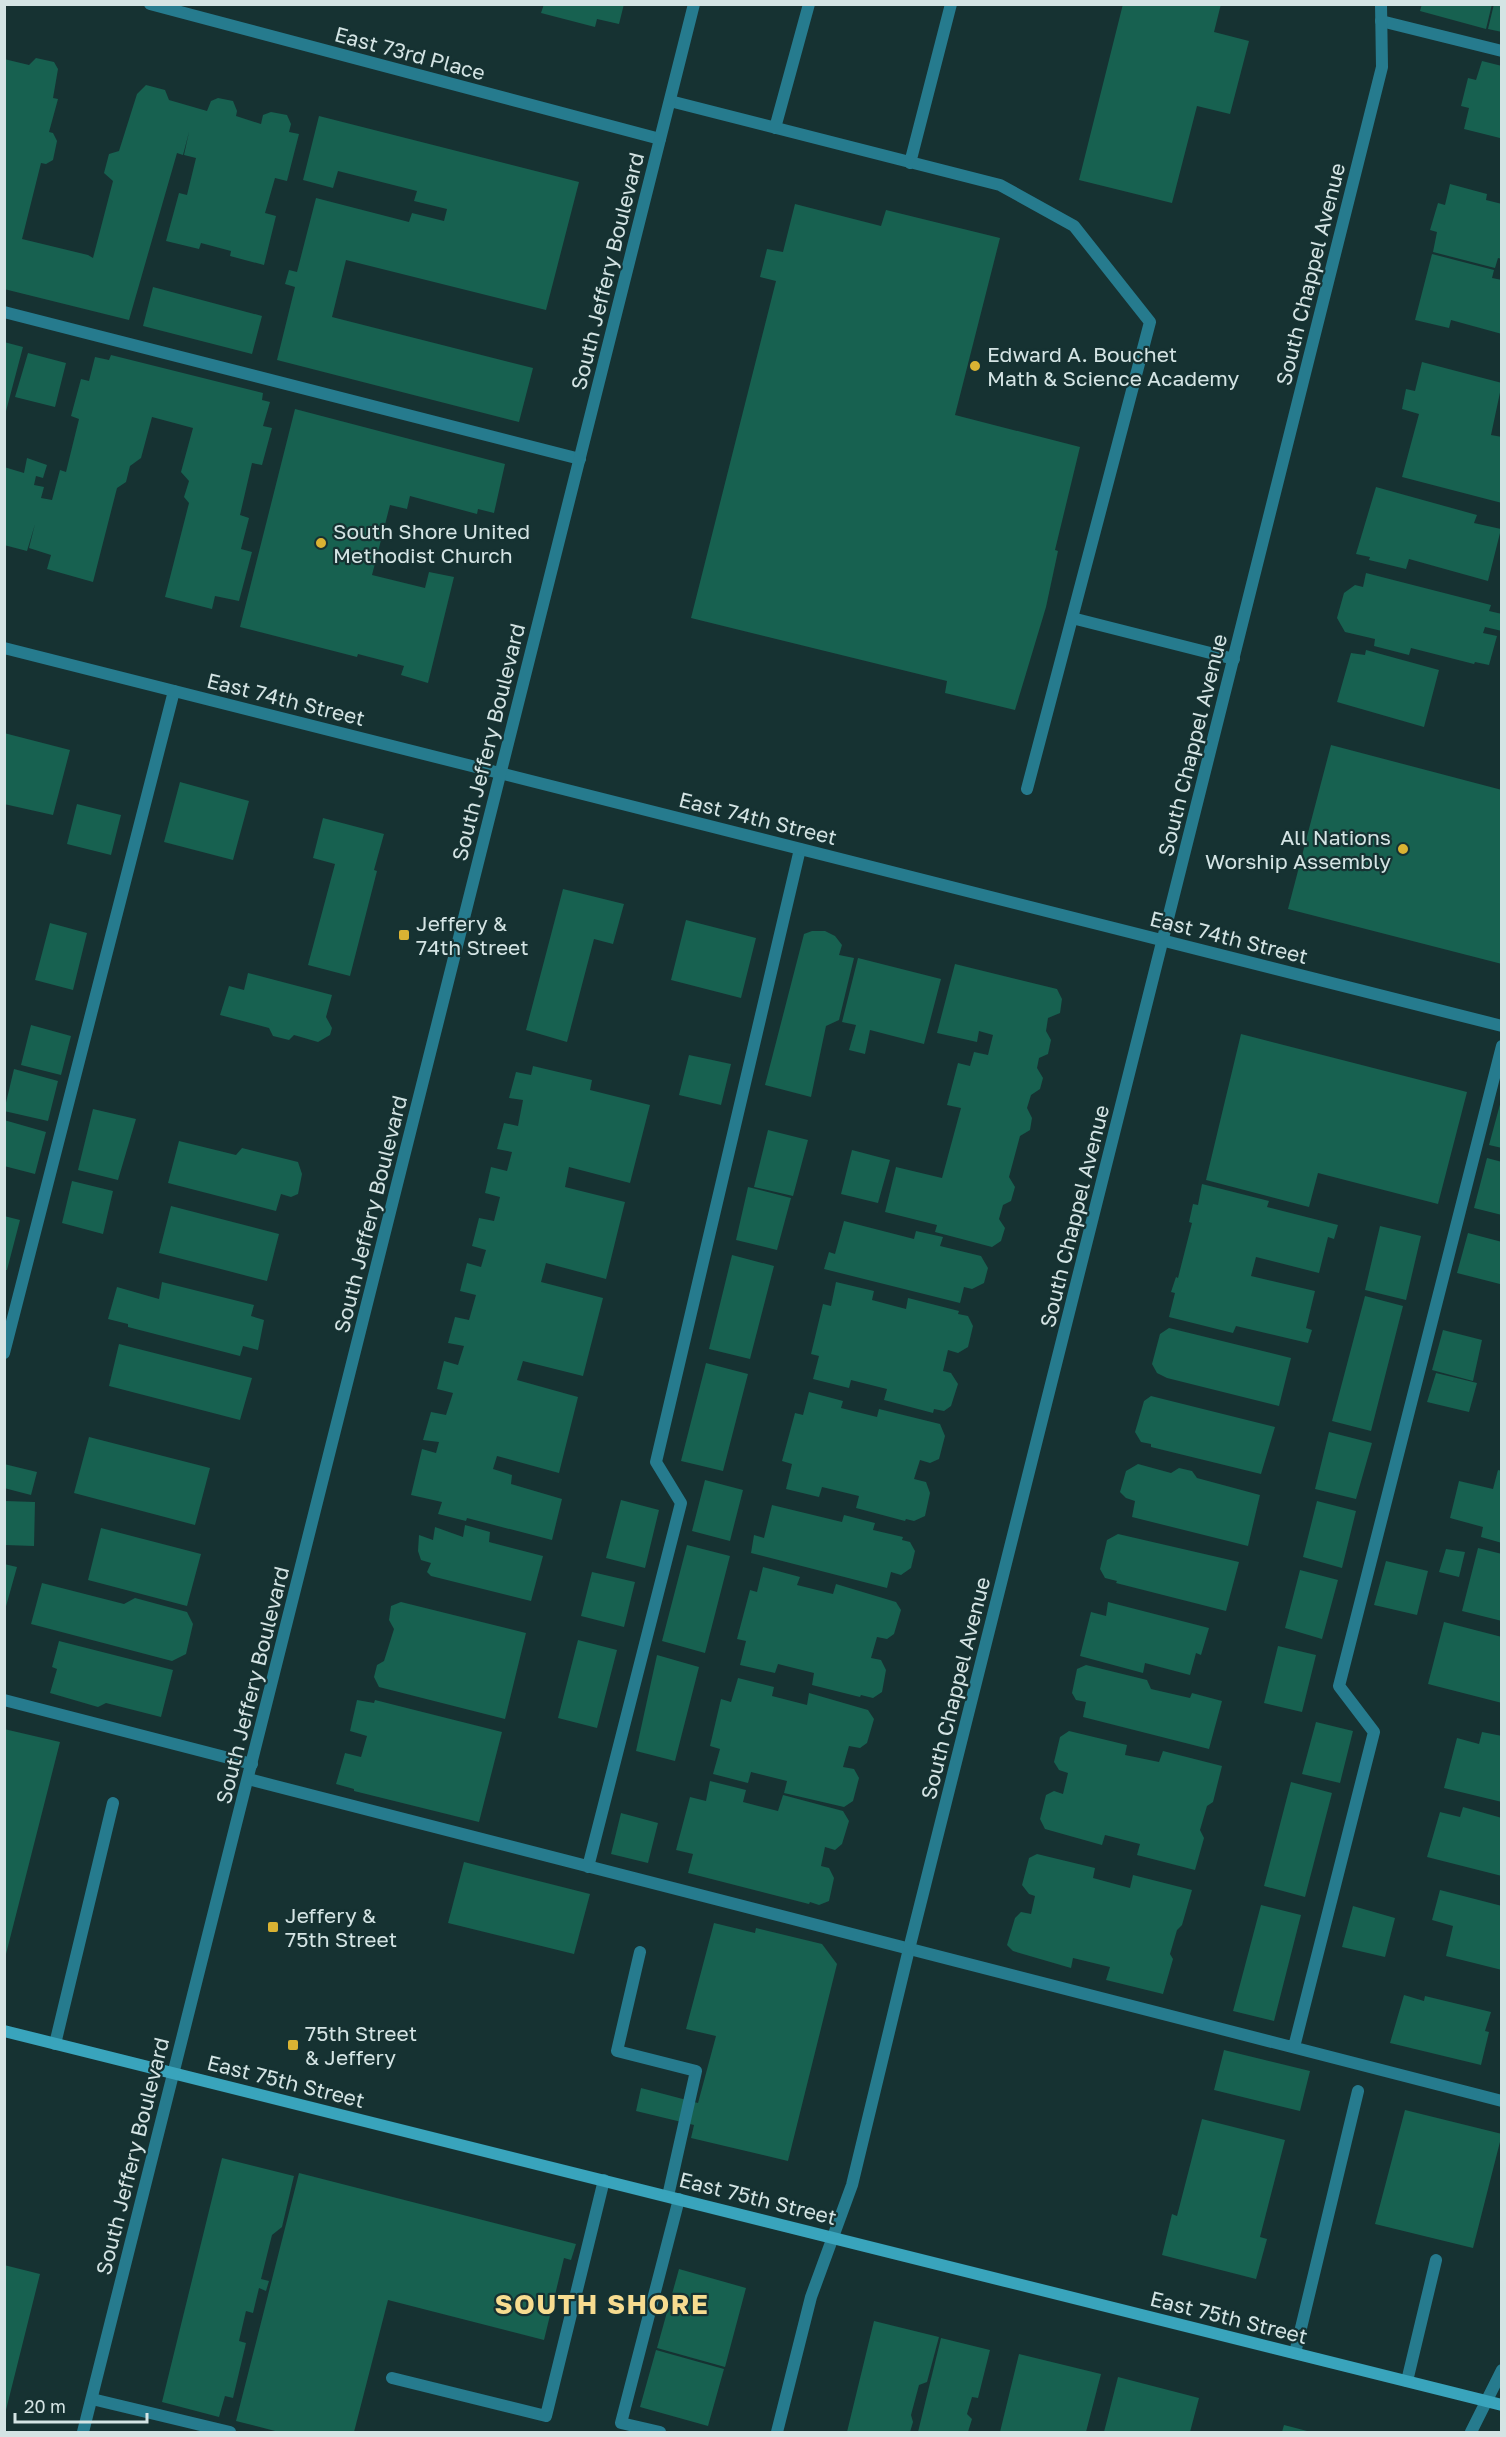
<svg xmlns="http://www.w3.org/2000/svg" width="1506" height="2437" font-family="'Golos Text',sans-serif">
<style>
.building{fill:#176150}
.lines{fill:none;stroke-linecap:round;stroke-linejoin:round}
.service{stroke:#267b8e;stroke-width:12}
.minor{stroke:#267b8e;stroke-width:12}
.tertiary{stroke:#267b8e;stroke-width:12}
.secondary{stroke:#39a4bc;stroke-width:12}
.poi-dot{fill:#dab333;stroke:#163232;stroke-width:2}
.labels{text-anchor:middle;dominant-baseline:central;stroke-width:4.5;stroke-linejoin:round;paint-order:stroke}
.street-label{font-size:21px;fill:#d4e4e4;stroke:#163232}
.poi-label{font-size:21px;fill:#d4e4e4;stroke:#163232;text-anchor:start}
.district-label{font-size:27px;font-weight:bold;letter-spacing:1.5px;fill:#f7dc90;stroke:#163232}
</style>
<rect width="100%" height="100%" fill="#163232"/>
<path class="building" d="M 544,4 L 624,4 L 619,24 L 597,19 L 595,27 L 541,13 Z
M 1123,4 L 1221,4 L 1214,32 L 1249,41 L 1230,114 L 1197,106 L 1172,203 L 1079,180 Z
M 1422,4 L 1492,4 L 1486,29 L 1420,11 Z
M 1494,4 L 1502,4 L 1502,32 L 1488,29 Z
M 36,58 L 54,62 L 58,69 L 53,98 L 58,99 L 49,132 L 53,133 L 57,141 L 53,160 L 46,164 L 41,163 L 22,239 L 88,255 L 93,258 L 113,181 L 104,173 L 109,154 L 119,151 L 137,94 L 146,85 L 165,90 L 169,100 L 207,111 L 211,101 L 218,98 L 233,101 L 237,111 L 236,116 L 261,124 L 263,115 L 271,112 L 287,115 L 291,124 L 289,132 L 299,134 L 287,181 L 275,178 L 265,213 L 276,216 L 264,265 L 230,256 L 231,251 L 201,243 L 199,249 L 166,241 L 179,193 L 187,195 L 196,158 L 184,155 L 189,132 L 183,155 L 177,153 L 129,320 L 4,289 L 4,59 L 29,65 Z
M 1482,61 L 1502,66 L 1500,138 L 1464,129 L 1469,108 L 1461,106 L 1468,78 L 1476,80 Z
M 319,116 L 579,182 L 546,310 L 346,260 L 332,317 L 533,368 L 519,422 L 277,360 L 295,287 L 285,284 L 289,270 L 297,272 L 316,198 L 409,222 L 412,213 L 444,221 L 447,209 L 414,201 L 417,191 L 338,171 L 333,188 L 303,180 Z
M 1450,184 L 1487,194 L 1486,200 L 1502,204 L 1502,259 L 1498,258 L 1495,268 L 1433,252 L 1437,232 L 1430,230 L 1438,203 L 1445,205 Z
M 795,204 L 881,226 L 886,210 L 1000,238 L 955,415 L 1080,447 L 1055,550 L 1058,551 L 1046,607 L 1015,710 L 945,693 L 947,681 L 691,618 L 776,281 L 760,277 L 767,249 L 783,252 Z
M 1432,254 L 1494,270 L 1492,278 L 1502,280 L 1502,334 L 1451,320 L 1449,328 L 1415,320 Z
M 153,287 L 262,316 L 252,354 L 143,326 Z
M 4,342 L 23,347 L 5,415 L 4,415 Z
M 28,353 L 66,363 L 55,407 L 15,397 Z
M 111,355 L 263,393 L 262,400 L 270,402 L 263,426 L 272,428 L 262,465 L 252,463 L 240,515 L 249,518 L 241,549 L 252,552 L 239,601 L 215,596 L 212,609 L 165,597 L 189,503 L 184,497 L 189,481 L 181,472 L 193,428 L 152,417 L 141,458 L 130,466 L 126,482 L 117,488 L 93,582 L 47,569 L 51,555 L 29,548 L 35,524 L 27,551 L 4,545 L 4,467 L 24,473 L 27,458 L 47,465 L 43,478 L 36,476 L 34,485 L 44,487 L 41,498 L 52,500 L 60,470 L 66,472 L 79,419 L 71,416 L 81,379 L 89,381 L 95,357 L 109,360 Z
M 1422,362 L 1502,383 L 1491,435 L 1502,437 L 1502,503 L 1402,477 L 1419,414 L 1402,409 L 1406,389 L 1415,391 Z
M 295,409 L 505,464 L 494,513 L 478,509 L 477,514 L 410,496 L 407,509 L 390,505 L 372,575 L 425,588 L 429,572 L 454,577 L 428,683 L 401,675 L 404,666 L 358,654 L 357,657 L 240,627 Z
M 1376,487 L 1477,515 L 1474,523 L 1501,529 L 1488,581 L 1409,559 L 1406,569 L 1369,560 L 1370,557 L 1356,554 Z
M 1366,573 L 1491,605 L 1489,611 L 1502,614 L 1502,631 L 1485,627 L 1483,633 L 1497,636 L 1489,665 L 1475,662 L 1474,664 L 1411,648 L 1409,655 L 1374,646 L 1375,639 L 1345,632 L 1337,618 L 1344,593 L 1355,585 L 1363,587 Z
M 1366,650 L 1439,670 L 1424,727 L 1337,702 L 1351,653 L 1365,655 Z
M 4,733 L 70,750 L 53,815 L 4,804 Z
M 1331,745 L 1502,790 L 1502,964 L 1288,909 Z
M 180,782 L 249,801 L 233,860 L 164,842 Z
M 77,804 L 121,815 L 111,855 L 67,844 Z
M 323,818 L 384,834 L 374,870 L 377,871 L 350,976 L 308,965 L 335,864 L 313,858 Z
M 563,889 L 624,904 L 613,944 L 594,939 L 567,1042 L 526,1030 Z
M 686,920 L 756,938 L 741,998 L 671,980 Z
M 50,923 L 87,933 L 73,990 L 35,980 Z
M 812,931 L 825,931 L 835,936 L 842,945 L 839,955 L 854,958 L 839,1020 L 826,1026 L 811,1097 L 765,1085 L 804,934 Z
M 858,958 L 941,979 L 924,1044 L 870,1030 L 865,1054 L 849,1050 L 856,1025 L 842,1022 Z
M 955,964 L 1057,989 L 1062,999 L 1060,1013 L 1048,1018 L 1046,1031 L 1051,1040 L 1048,1054 L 1039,1058 L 1037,1068 L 1043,1078 L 1040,1089 L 1031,1095 L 1027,1108 L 1032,1118 L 1030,1130 L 1020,1136 L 1009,1177 L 1015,1187 L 1011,1201 L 1003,1205 L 999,1219 L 1005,1228 L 1001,1241 L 992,1247 L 935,1232 L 937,1225 L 885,1212 L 896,1167 L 942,1178 L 961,1108 L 947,1105 L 958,1063 L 970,1066 L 974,1052 L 988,1055 L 993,1035 L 979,1031 L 977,1042 L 937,1033 Z
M 248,973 L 332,995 L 326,1017 L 332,1028 L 330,1035 L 318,1042 L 294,1035 L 289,1040 L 273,1036 L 269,1028 L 220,1015 L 229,986 L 244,990 Z
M 31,1025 L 71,1036 L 61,1075 L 21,1065 Z
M 1241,1034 L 1467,1092 L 1438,1204 L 1318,1173 L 1309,1207 L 1206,1180 Z
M 689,1055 L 731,1064 L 721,1105 L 679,1095 Z
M 533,1066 L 592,1080 L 590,1090 L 650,1105 L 630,1183 L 569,1167 L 565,1187 L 625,1202 L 606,1279 L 546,1263 L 541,1282 L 603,1298 L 583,1376 L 523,1361 L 517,1380 L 578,1397 L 559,1473 L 497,1456 L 493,1469 L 512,1475 L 511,1484 L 562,1499 L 552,1540 L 467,1518 L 466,1521 L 438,1514 L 442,1502 L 411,1495 L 422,1449 L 436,1453 L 439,1442 L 423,1440 L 431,1412 L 446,1415 L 453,1393 L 437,1389 L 444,1361 L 458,1365 L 464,1346 L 448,1343 L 455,1317 L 469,1320 L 476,1295 L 460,1291 L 467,1263 L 481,1267 L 486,1250 L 472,1246 L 479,1218 L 494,1221 L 500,1197 L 485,1193 L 491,1167 L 507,1171 L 512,1152 L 497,1149 L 504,1123 L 518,1126 L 523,1100 L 509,1098 L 516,1072 L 531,1075 Z
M 14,1069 L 58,1081 L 48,1121 L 4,1111 Z
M 1502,1097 L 1502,1148 L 1489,1145 Z
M 93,1109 L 136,1119 L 118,1180 L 78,1170 Z
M 4,1120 L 46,1132 L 35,1174 L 4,1166 Z
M 768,1130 L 808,1140 L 793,1196 L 754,1187 Z
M 179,1141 L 236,1155 L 242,1148 L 298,1162 L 302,1174 L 298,1194 L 291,1197 L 281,1194 L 276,1211 L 168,1183 Z
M 852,1150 L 890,1160 L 878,1203 L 841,1194 Z
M 1487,1158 L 1502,1162 L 1502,1215 L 1474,1208 Z
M 72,1181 L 113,1191 L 103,1234 L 62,1223 Z
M 1202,1184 L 1269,1201 L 1267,1207 L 1338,1225 L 1334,1239 L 1328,1237 L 1319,1273 L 1256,1257 L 1251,1276 L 1315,1291 L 1306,1328 L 1312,1330 L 1308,1343 L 1236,1326 L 1233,1333 L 1169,1317 L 1175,1293 L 1171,1292 L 1176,1277 L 1178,1278 L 1192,1223 L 1189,1222 L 1193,1204 L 1198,1205 Z
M 748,1187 L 791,1198 L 777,1250 L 736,1240 Z
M 171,1206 L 279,1234 L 267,1281 L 159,1253 Z
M 4,1216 L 20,1220 L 7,1270 L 4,1270 Z
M 844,1221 L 914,1239 L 916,1231 L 943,1237 L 940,1246 L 981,1256 L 988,1268 L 984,1283 L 972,1289 L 964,1287 L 960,1303 L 824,1269 L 829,1252 L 835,1254 Z
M 1380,1226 L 1421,1236 L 1406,1300 L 1365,1290 Z
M 1468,1233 L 1502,1242 L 1500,1284 L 1457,1273 Z
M 732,1255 L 774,1266 L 750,1359 L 709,1349 Z
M 162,1282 L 254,1305 L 251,1316 L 264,1320 L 258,1350 L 243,1346 L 240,1356 L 128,1327 L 128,1324 L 108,1319 L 117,1287 L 159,1299 Z
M 836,1282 L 874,1291 L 872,1300 L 906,1309 L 908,1298 L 959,1311 L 958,1314 L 968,1316 L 973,1326 L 968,1347 L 958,1353 L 948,1350 L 943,1371 L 951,1373 L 958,1384 L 951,1406 L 944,1411 L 934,1409 L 933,1413 L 884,1400 L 887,1389 L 851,1380 L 849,1388 L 813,1379 L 819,1356 L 811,1354 L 823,1304 L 831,1306 Z
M 1365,1296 L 1403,1306 L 1371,1431 L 1332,1421 Z
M 1169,1328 L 1291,1358 L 1279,1406 L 1167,1378 L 1157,1373 L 1152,1364 L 1160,1334 Z
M 1443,1330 L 1482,1340 L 1473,1381 L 1432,1370 Z
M 119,1344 L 252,1378 L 240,1420 L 109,1386 Z
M 706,1363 L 748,1374 L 723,1471 L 681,1461 Z
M 1436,1373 L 1477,1383 L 1469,1412 L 1427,1402 Z
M 809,1392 L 843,1401 L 841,1408 L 877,1417 L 879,1409 L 940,1424 L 945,1436 L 939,1459 L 930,1463 L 920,1460 L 914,1479 L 926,1482 L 930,1493 L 925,1516 L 914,1521 L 906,1519 L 905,1521 L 856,1508 L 859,1496 L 822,1487 L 819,1497 L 786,1489 L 792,1464 L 782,1461 L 795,1413 L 803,1415 Z
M 1151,1396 L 1275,1427 L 1261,1474 L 1151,1447 L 1151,1444 L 1141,1442 L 1135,1432 L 1144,1401 Z
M 1329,1432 L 1372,1443 L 1356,1499 L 1315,1489 Z
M 89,1437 L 210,1468 L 195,1525 L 74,1493 Z
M 4,1464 L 37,1472 L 31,1495 L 4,1488 Z
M 1138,1464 L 1171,1473 L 1179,1468 L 1192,1471 L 1197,1478 L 1260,1495 L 1248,1546 L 1132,1517 L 1135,1501 L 1126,1498 L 1120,1492 L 1126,1471 Z
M 1498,1470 L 1502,1471 L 1502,1543 L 1481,1537 L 1483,1527 L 1450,1518 L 1459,1481 L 1493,1489 Z
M 705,1480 L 743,1490 L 730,1541 L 692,1531 Z
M 621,1500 L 659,1510 L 645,1568 L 606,1558 Z
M 5,1501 L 35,1502 L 34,1546 L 5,1545 Z
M 1317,1501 L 1356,1511 L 1342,1568 L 1303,1557 Z
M 772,1505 L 842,1522 L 844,1515 L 875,1523 L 873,1530 L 903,1537 L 902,1540 L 910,1542 L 915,1551 L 911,1568 L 901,1575 L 891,1572 L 887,1588 L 751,1553 L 754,1535 L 764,1538 Z
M 465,1525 L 490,1532 L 489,1542 L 543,1556 L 531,1601 L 431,1576 L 427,1572 L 431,1563 L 421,1560 L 418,1551 L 419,1535 L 433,1540 L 435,1527 L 463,1537 Z
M 101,1528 L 201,1554 L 187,1606 L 88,1580 Z
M 1118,1534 L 1239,1562 L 1226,1611 L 1116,1583 L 1117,1581 L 1105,1578 L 1100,1569 L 1107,1540 Z
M 687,1545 L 730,1556 L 705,1653 L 662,1641 Z
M 1478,1548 L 1502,1554 L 1502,1621 L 1462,1611 Z
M 1446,1549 L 1465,1552 L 1459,1577 L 1439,1572 Z
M 1386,1561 L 1428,1571 L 1417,1615 L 1374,1605 Z
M 4,1564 L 17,1567 L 5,1610 L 4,1610 Z
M 763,1567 L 800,1577 L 797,1585 L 833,1594 L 836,1584 L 896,1602 L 901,1610 L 894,1634 L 887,1639 L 877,1637 L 871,1658 L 881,1660 L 886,1670 L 882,1692 L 873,1698 L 861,1695 L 860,1697 L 812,1685 L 814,1673 L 778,1664 L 775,1673 L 740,1665 L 746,1641 L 737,1639 L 750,1590 L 757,1592 Z
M 1300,1570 L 1338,1580 L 1322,1639 L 1285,1628 Z
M 592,1572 L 635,1582 L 624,1627 L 581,1616 Z
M 42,1583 L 124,1604 L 135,1598 L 187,1612 L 193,1624 L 186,1654 L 172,1661 L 31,1624 Z
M 401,1602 L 526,1633 L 505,1719 L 379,1687 L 374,1677 L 377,1665 L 384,1661 L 394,1629 L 389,1620 L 391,1606 Z
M 1108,1602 L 1209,1628 L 1201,1655 L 1196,1653 L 1190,1675 L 1145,1663 L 1143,1673 L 1080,1656 L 1091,1612 L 1106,1616 Z
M 1444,1622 L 1502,1637 L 1502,1703 L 1428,1684 Z
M 578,1640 L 617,1650 L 597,1728 L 558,1718 Z
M 59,1641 L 173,1670 L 161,1717 L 106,1703 L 98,1707 L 50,1693 L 57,1669 L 52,1667 Z
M 1278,1646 L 1316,1655 L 1302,1712 L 1264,1703 Z
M 657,1655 L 699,1667 L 675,1761 L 636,1751 Z
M 1086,1665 L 1147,1680 L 1151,1689 L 1190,1698 L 1192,1693 L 1222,1701 L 1209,1749 L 1083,1717 L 1086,1702 L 1076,1700 L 1072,1693 L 1077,1669 Z
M 738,1678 L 774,1687 L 772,1696 L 807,1705 L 809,1693 L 868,1710 L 874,1719 L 867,1743 L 860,1748 L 849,1746 L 843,1767 L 854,1769 L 859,1778 L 853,1801 L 844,1807 L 784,1793 L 787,1781 L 751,1772 L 748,1783 L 713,1774 L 720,1749 L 710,1746 L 721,1699 L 731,1702 Z
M 357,1700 L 374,1703 L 375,1700 L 502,1732 L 479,1822 L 354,1791 L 354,1789 L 336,1784 L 345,1753 L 361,1757 L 367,1736 L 350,1731 Z
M 1316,1722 L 1353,1731 L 1340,1783 L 1302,1774 Z
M 4,1729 L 60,1742 L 5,1958 L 4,1957 Z
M 1069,1731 L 1127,1745 L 1125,1755 L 1159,1762 L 1163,1751 L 1222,1766 L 1213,1802 L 1207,1806 L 1200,1830 L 1204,1838 L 1195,1870 L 1137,1855 L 1140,1844 L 1105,1835 L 1102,1845 L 1045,1829 L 1040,1819 L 1046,1795 L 1054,1791 L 1063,1794 L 1068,1773 L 1059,1770 L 1054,1762 L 1060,1737 Z
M 1482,1732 L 1502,1736 L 1502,1802 L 1444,1788 L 1457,1738 L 1479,1744 Z
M 710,1781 L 746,1790 L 743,1802 L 778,1811 L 783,1795 L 843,1811 L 849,1821 L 842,1844 L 835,1850 L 825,1847 L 821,1866 L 829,1868 L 834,1878 L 829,1901 L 819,1905 L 810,1902 L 809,1904 L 688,1873 L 693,1854 L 676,1850 L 690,1797 L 706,1801 Z
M 1291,1782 L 1332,1793 L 1305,1897 L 1264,1886 Z
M 1463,1807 L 1502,1818 L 1502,1876 L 1427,1857 L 1440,1812 L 1460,1817 Z
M 621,1813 L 658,1823 L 648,1863 L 611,1854 Z
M 1037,1854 L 1095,1868 L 1093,1878 L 1130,1888 L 1133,1875 L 1192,1890 L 1182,1925 L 1177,1930 L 1170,1954 L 1173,1959 L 1163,1994 L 1106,1980 L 1110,1967 L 1073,1958 L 1071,1968 L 1013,1951 L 1007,1945 L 1015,1918 L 1021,1912 L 1031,1914 L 1035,1896 L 1029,1894 L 1022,1885 L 1029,1858 Z
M 464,1862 L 590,1894 L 574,1954 L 448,1923 Z
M 1440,1890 L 1502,1906 L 1502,1970 L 1446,1956 L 1453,1926 L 1432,1920 Z
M 1261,1905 L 1301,1915 L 1274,2021 L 1233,2011 Z
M 1353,1906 L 1395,1918 L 1385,1957 L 1342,1947 Z
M 714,1923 L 755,1933 L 756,1928 L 822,1944 L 837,1964 L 788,2161 L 691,2138 L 694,2125 L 636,2111 L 641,2088 L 698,2103 L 716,2036 L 686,2029 Z
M 1404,1995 L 1424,2001 L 1425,1996 L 1491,2012 L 1485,2031 L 1489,2032 L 1481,2065 L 1390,2043 Z
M 1224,2050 L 1310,2071 L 1300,2111 L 1214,2090 Z
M 1405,2110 L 1502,2134 L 1473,2248 L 1375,2224 Z
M 1202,2119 L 1285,2140 L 1260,2237 L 1267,2239 L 1256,2279 L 1162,2255 L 1172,2214 L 1177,2216 Z
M 222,2158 L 294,2176 L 282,2227 L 272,2235 L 261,2279 L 269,2281 L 266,2291 L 259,2288 L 253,2313 L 246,2311 L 239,2341 L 246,2343 L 233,2398 L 225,2396 L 219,2417 L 162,2402 Z
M 299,2173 L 576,2244 L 571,2260 L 564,2258 L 544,2340 L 388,2300 L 354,2432 L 279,2432 L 236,2421 Z
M 4,2265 L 40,2274 L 5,2414 L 4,2414 Z
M 679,2269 L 746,2288 L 725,2367 L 657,2348 Z
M 874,2321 L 939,2337 L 927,2382 L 919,2385 L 911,2415 L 913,2422 L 910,2432 L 847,2432 Z
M 941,2338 L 990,2350 L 978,2398 L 972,2397 L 967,2414 L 972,2419 L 968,2432 L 918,2432 Z
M 656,2350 L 724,2369 L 708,2426 L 640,2407 Z
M 1019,2354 L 1101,2374 L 1086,2432 L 1000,2432 Z
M 1118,2377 L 1199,2398 L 1190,2432 L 1104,2432 Z
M 1284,2425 L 1311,2432 L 1282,2432 Z"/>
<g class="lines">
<path class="service" d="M 1381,21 L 1502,51
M 670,101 L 1000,185 L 1074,226 L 1150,322 L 1027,789
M 775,128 L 809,4
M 910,163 L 951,4
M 4,312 L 580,459
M 1072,618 L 1234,659
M 4,1353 L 174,691
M 4,1700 L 252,1764
M 248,1779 L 1502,2101
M 588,1867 L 681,1503 L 656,1462 L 800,849
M 640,1952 L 617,2051 L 696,2071 L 668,2196
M 55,2044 L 113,1803
M 1294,2047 L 1374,1732 L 1339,1686 L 1502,1046
M 1295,2353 L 1358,2091
M 392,2378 L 546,2416 L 604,2180
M 1407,2381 L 1436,2260
M 92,2399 L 230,2432
M 660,2432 L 621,2423 L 679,2199"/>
<path class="minor" d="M 150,4 L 660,139
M 4,648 L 1502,1026
M 777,2432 L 811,2297 L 852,2185 L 909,1949 L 1382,67 L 1381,4
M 1471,2432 L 1502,2370"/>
<path class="tertiary" d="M 83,2432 L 694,4"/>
<path class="secondary" d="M 4,2031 L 1502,2405"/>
</g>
<g class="poi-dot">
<circle cx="975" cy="366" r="6"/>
<circle cx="321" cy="543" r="6"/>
<circle cx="1403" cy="849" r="6"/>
<rect x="398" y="929" width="12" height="12" rx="3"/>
<rect x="267" y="1921" width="12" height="12" rx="3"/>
<rect x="287" y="2039" width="12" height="12" rx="3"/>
</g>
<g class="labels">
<g class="street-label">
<text transform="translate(410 53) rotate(15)">East 73rd Place</text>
<text transform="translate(607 271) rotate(-76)">South Jeffery Boulevard</text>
<text transform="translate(1310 274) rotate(-76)">South Chappel Avenue</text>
<text transform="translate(286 699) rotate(14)">East 74th Street</text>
<text transform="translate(488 742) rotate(-76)">South Jeffery Boulevard</text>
<text transform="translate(1192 745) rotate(-76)">South Chappel Avenue</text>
<text transform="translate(758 818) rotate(14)">East 74th Street</text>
<text transform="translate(1229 937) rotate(14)">East 74th Street</text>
<text transform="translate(370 1214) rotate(-76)">South Jeffery Boulevard</text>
<text transform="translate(1074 1216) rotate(-76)">South Chappel Avenue</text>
<text transform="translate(252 1685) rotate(-76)">South Jeffery Boulevard</text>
<text transform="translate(955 1688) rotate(-76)">South Chappel Avenue</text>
<text transform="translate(286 2081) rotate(14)">East 75th Street</text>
<text transform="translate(132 2156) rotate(-76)">South Jeffery Boulevard</text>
<text transform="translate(758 2198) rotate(14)">East 75th Street</text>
<text transform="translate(1229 2317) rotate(14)">East 75th Street</text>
</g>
<g class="poi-label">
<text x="987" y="354">Edward A. Bouchet<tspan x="987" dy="24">Math &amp; Science Academy</tspan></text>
<text x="333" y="531">South Shore United<tspan x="333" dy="24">Methodist Church</tspan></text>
<text x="1391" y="837" text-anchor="end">All Nations<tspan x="1391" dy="24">Worship Assembly</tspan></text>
<text x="416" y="923">Jeffery &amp;<tspan x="416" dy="24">74th Street</tspan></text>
<text x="285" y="1915">Jeffery &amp;<tspan x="285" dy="24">75th Street</tspan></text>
<text x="305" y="2033">75th Street<tspan x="305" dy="24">&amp; Jeffery</tspan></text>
</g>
<g class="district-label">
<text x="602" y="2304">SOUTH SHORE</text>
</g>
</g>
<rect width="1506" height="2437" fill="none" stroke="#d4e4e4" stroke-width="12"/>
<path d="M15 2413v9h132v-9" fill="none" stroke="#d4e4e4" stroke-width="3"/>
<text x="24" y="2413" font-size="18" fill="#d4e4e4" stroke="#163232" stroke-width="4.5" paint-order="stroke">20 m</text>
</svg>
